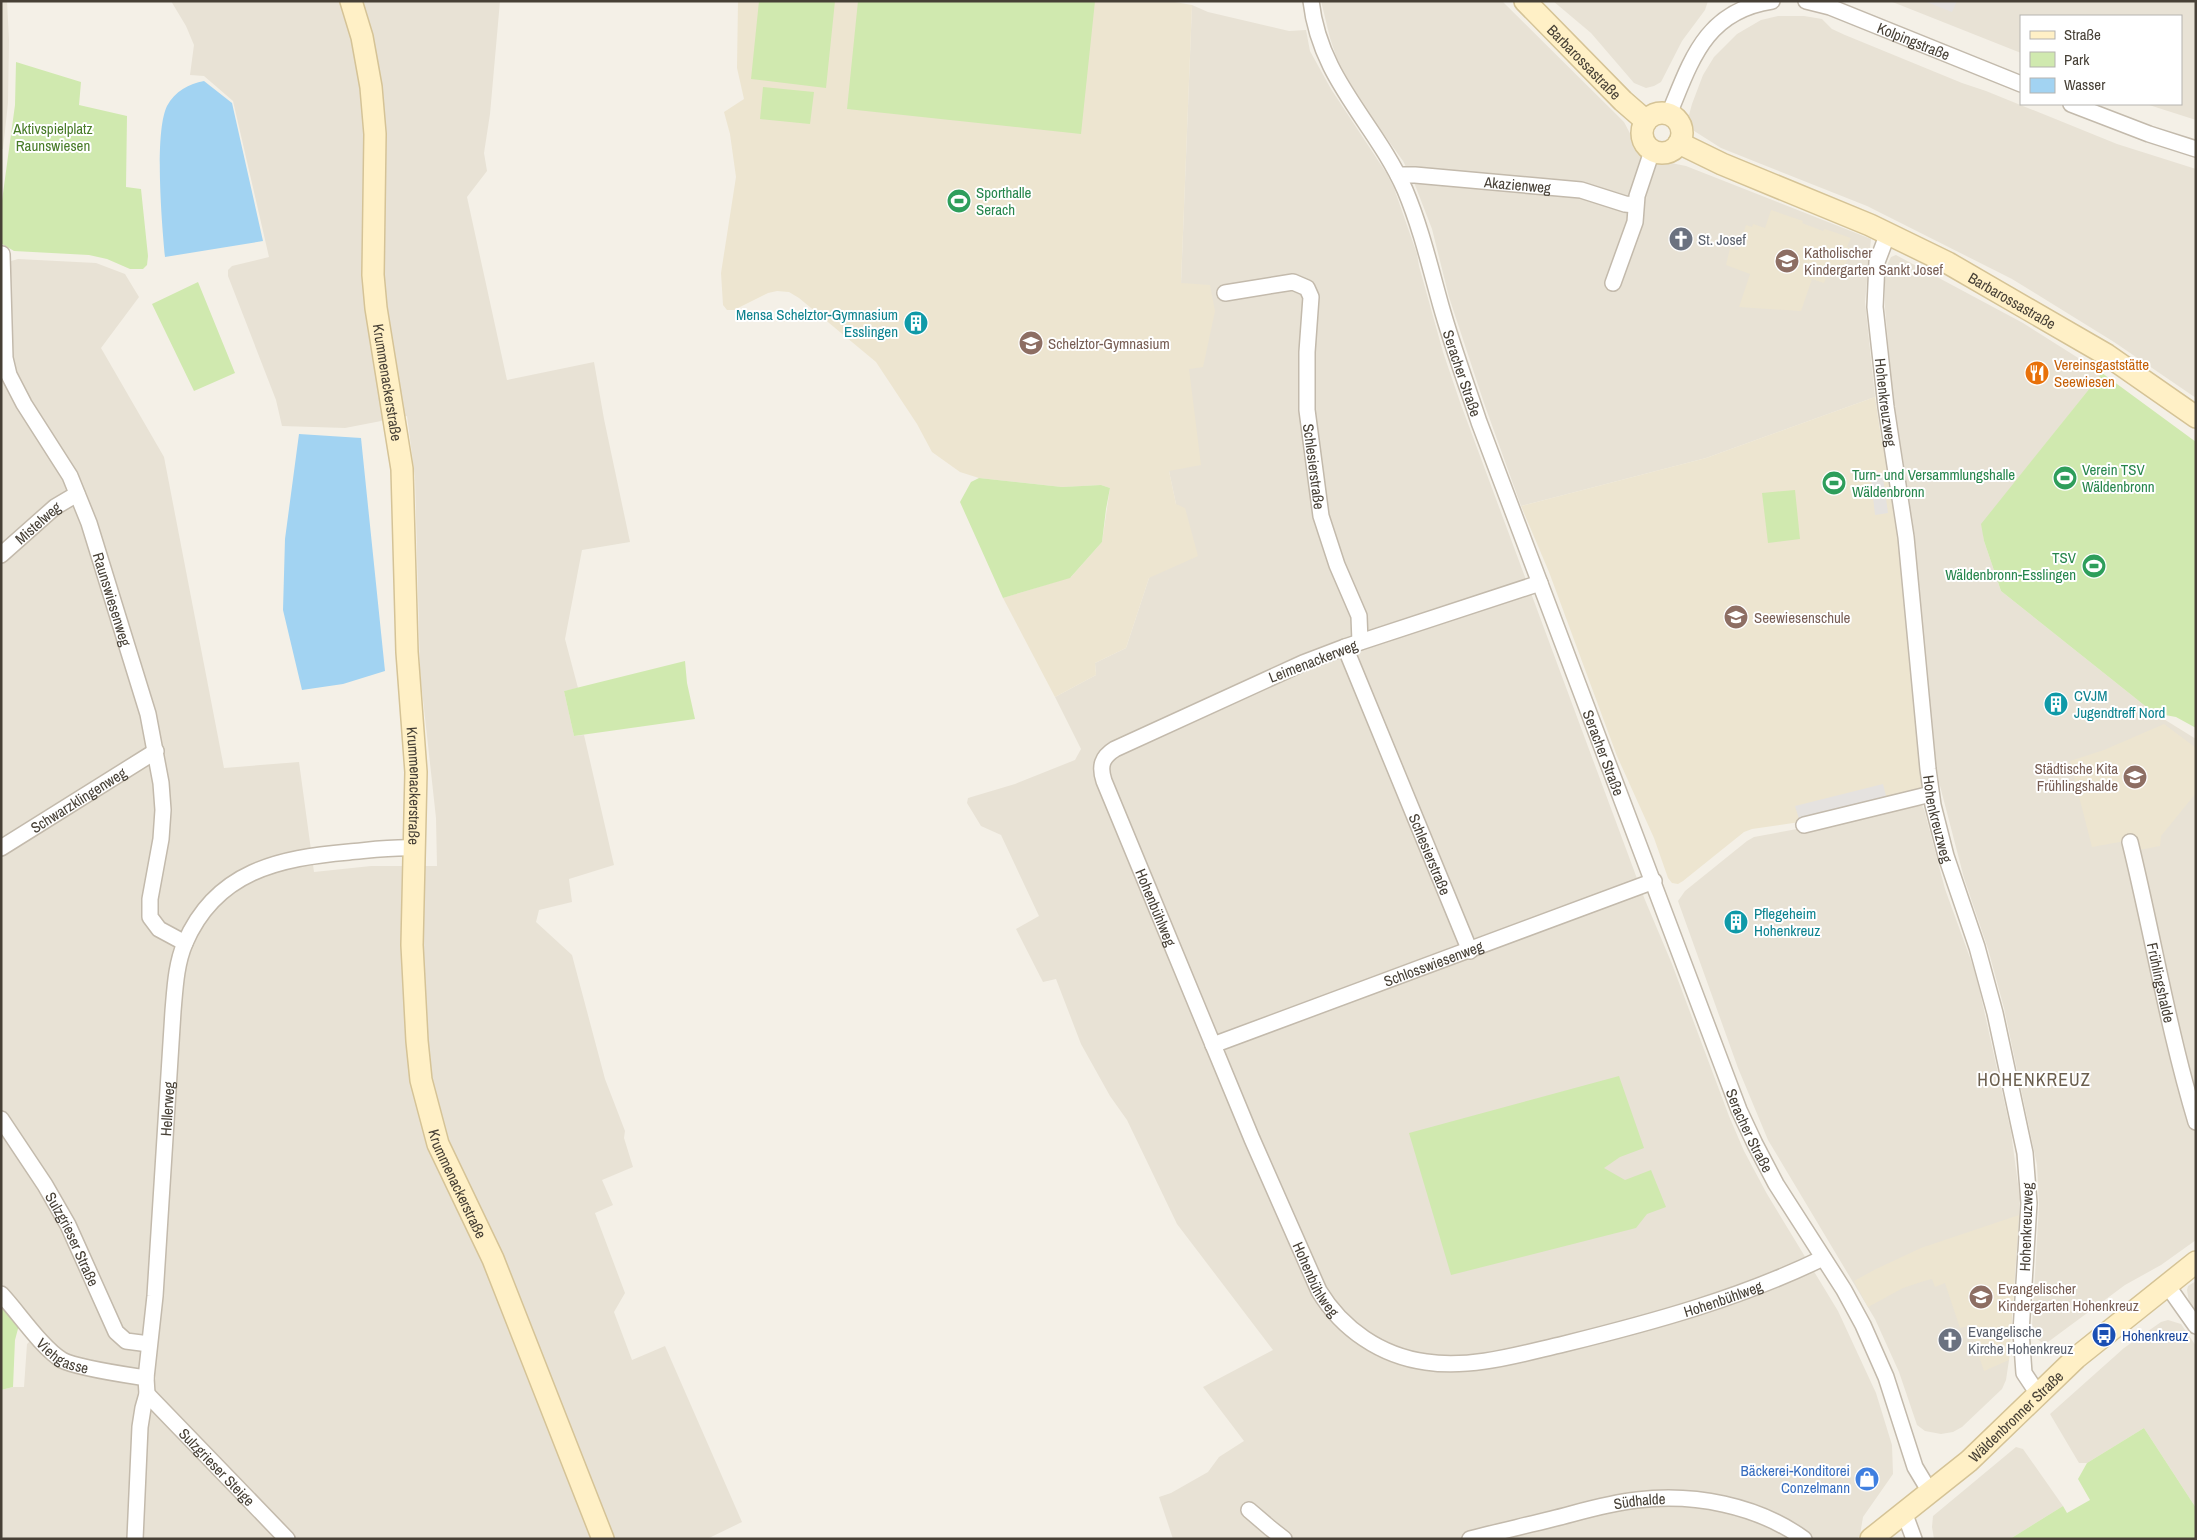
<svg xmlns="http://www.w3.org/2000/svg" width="2197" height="1540" font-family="'Archivo Narrow',sans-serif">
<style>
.residential{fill:#e8e2d5}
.education{fill:#ede5d0}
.green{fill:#d0e9af}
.parking{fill:#e5e2df}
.water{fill:#a2d3f2}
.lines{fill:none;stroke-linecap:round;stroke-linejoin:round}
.street-casing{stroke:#c3baac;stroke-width:18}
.secondary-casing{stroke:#d5c396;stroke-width:24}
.street{stroke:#fff;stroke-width:15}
.secondary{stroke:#fff0c6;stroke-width:21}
.labels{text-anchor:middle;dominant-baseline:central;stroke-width:4;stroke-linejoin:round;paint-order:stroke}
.street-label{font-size:15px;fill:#474036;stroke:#fff}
.park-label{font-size:15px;fill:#487b27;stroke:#fff}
.leisure-label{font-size:15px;fill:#27864d;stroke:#fff;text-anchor:start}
.worship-label{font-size:15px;fill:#5b616d;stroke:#fff;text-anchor:start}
.education-label{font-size:15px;fill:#785e54;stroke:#fff;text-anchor:start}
.culture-label{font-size:15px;fill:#0d838f;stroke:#fff;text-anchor:start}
.food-label{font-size:15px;fill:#c56008;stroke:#fff;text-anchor:start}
.transit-label{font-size:15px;fill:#164399;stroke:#fff;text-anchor:start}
.shop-label{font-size:15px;fill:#366cbe;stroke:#fff;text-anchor:end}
.quarter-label{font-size:18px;letter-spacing:1px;fill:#6a5e4d;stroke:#fff}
</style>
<rect width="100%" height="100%" fill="#f4f0e7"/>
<path class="residential" d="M 1,1 L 7,1 L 9,40 L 8,103 L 3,149 L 1,149 Z
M 171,1 L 500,1 L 490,114 L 484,153 L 487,171 L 467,197 L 507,380 L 594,362 L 604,419 L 630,542 L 582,550 L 565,639 L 578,688 L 564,691 L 574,736 L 584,735 L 614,865 L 569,879 L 572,902 L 539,910 L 536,922 L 572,955 L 605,1079 L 625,1131 L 624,1138 L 633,1167 L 602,1180 L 613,1205 L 595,1213 L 625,1293 L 614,1312 L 632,1360 L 665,1346 L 742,1522 L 707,1539 L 1,1539 L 1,1390 L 13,1387 L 24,1387 L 27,1344 L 42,1330 L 1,1283 L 1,264 L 18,259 L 96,263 L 125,274 L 139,297 L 101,348 L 164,457 L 224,768 L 299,762 L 314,872 L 371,866 L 437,866 L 436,818 L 420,672 L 415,477 L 407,416 L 345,428 L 282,426 L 276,400 L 228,276 L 228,270 L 232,266 L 269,257 L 233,101 L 204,76 L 190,75 L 194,45 L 186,26 Z
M 1321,1 L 1502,1 L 1624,122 L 1636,145 L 1646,154 L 1666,162 L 1686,166 L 1871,239 L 1865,302 L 1875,397 L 1706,458 L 1521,506 L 1484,403 L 1449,297 L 1432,229 L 1415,185 L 1403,161 L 1367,111 L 1340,68 L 1330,38 Z
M 1553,1 L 1708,1 L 1705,10 L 1682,41 L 1661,82 L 1654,86 L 1646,88 L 1634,83 L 1591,33 Z
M 1890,1 L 2196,1 L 2196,120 L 2146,104 L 2181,104 L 2181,16 L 2021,16 L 2021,53 Z
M 1192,5 L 1208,12 L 1289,31 L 1306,30 L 1310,51 L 1331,89 L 1387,174 L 1394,188 L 1417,254 L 1419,266 L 1443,352 L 1460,402 L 1645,900 L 1672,964 L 1729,1116 L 1744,1151 L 1767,1194 L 1838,1311 L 1876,1393 L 1892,1445 L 1893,1474 L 1863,1517 L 1860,1535 L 1857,1539 L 1173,1539 L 1159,1497 L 1171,1493 L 1208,1472 L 1219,1457 L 1244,1441 L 1203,1387 L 1273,1350 L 1177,1224 L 1127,1120 L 1110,1096 L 1081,1044 L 1056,979 L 1043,982 L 1016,929 L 1039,916 L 1001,835 L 981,826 L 967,803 L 968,798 L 1015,784 L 1075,760 L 1081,749 L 1055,697 L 1096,675 L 1095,663 L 1126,648 L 1149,578 L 1176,504 L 1169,471 L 1189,369 L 1181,284 Z
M 1778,16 L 1804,16 L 1822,19 L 1832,29 L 1845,35 L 1962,83 L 1986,91 L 2117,144 L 2196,169 L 2196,398 L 2114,342 L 2012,279 L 1867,206 L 1721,148 L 1691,129 L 1689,115 L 1692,104 L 1703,75 L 1714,57 L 1737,34 L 1761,20 Z
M 1896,255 L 2023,323 L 2102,373 L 1982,524 L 1984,541 L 2001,591 L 2154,713 L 2196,739 L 2196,1240 L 2161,1265 L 2125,1285 L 2048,1342 L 2043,1343 L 2035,1338 L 2032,1327 L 2039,1205 L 2037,1165 L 2004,1008 L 1988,949 L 1964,878 L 1939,782 L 1930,724 L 1915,567 L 1915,539 L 1893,399 L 1885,308 L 1885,281 L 1888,263 L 1891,257 Z
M 1918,805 L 1922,806 L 1924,809 L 1945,889 L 1973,966 L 1980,992 L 2011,1132 L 2020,1199 L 2009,1360 L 2006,1380 L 2002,1389 L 1962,1427 L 1953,1432 L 1941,1434 L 1925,1431 L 1917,1425 L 1899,1372 L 1875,1319 L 1768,1140 L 1738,1068 L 1678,901 L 1685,891 L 1747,841 L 1754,837 L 1797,829 L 1816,829 Z
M 2196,1281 L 2196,1312 L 2189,1302 L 2187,1290 L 2188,1286 Z
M 2168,1320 L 2181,1324 L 2196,1346 L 2196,1508 L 2144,1428 L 2087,1463 L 2079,1463 L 2050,1414 L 2124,1348 L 2161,1322 Z
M 2016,1447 L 2023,1449 L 2063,1506 L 2010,1539 L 1934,1539 L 1932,1527 L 1933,1516 Z"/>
<path class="education" d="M 738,1 L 1169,1 L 1192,5 L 1181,283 L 1210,285 L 1215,311 L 1203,367 L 1189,369 L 1201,465 L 1169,471 L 1176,504 L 1185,508 L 1198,556 L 1149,578 L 1126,648 L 1095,663 L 1096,675 L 1055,697 L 1003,598 L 1071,577 L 1102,542 L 1110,488 L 1101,485 L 1062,487 L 979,478 L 960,472 L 932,452 L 917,424 L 876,362 L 799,298 L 789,292 L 777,291 L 768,293 L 734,310 L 727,310 L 723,305 L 721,273 L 736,177 L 730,134 L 724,112 L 744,99 L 737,68 Z
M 1771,210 L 1803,221 L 1802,223 L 1823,231 L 1825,229 L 1851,238 L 1847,247 L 1851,248 L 1841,278 L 1828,273 L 1824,283 L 1812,279 L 1801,311 L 1739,307 L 1750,274 L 1726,265 L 1730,248 L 1738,250 L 1746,225 L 1752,227 L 1753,224 L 1765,228 Z
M 1875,397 L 1882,444 L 1888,461 L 1898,518 L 1922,787 L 1918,791 L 1800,822 L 1752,829 L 1744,832 L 1683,881 L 1678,884 L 1672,883 L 1668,878 L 1654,838 L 1617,756 L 1549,572 L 1521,506 L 1706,458 Z
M 2164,724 L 2196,748 L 2196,793 L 2161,836 L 2160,846 L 2139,850 L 2136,839 L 2092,847 L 2070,761 L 2104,750 Z
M 2019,1215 L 2009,1360 L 1984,1371 L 1969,1326 L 1960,1328 L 1945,1283 L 1935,1287 L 1932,1279 L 1924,1281 L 1903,1288 L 1868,1307 L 1854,1281 L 1876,1269 L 1921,1248 Z"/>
<path class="green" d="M 759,1 L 835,1 L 826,88 L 751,79 Z
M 858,1 L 1095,1 L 1081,134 L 847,109 Z
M 16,62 L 81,82 L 79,105 L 127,116 L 126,187 L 141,189 L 148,256 L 147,265 L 143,269 L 130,269 L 107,259 L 89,255 L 14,251 L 2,244 L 1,208 L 15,105 Z
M 763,87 L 814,92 L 810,124 L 760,119 Z
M 198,282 L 235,373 L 194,391 L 152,304 Z
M 2102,373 L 2196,442 L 2196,728 L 2176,717 L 2154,713 L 2001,591 L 1984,541 L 1981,524 Z
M 979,478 L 1062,487 L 1101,485 L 1110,488 L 1106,509 L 1102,542 L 1070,578 L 1003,598 L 960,502 L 971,482 Z
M 1795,490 L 1800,539 L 1768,543 L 1762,493 Z
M 685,661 L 687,683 L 695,719 L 574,736 L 564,691 Z
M 1619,1076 L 1644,1148 L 1620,1157 L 1604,1168 L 1625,1180 L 1651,1170 L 1666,1207 L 1647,1214 L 1636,1228 L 1451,1275 L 1409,1133 Z
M 1,1303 L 19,1325 L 15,1340 L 13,1387 L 1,1390 Z
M 2144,1428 L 2196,1508 L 2196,1539 L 2010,1539 L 2063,1506 L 2067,1513 L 2090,1500 L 2078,1479 L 2087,1463 Z"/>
<path class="parking" d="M 1924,1 L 1957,1 L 1952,12 Z
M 1883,477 L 1888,513 L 1875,515 L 1871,479 Z
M 1883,784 L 1887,800 L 1800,822 L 1795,806 Z"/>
<path class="water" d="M 204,81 L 232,103 L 263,241 L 165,257 C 162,225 154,133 167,106 C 175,91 189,84 204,81 Z
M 299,434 L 361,438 L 385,671 L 343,684 L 302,690 L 283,610 L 285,539 Z"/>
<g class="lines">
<defs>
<g id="street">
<path id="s1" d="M 1311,1 C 1320,80 1375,122 1405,190 C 1421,228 1430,267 1441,306 C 1452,345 1466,383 1479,422 L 1739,1110 L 1755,1144 L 1776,1184 L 1844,1290 L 1863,1325 L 1886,1377 L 1915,1467 L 1930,1492"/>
<path id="s2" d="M 1806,1 L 1830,7 L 2021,84"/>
<path d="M 2071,104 L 2149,134 L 2196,149"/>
<path d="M 1669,114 C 1691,61 1705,11 1772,1"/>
<path id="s3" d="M 1398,175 L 1415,175 L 1581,190 L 1625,204 L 1635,205"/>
<path id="s4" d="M 1888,233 L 1877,262 L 1875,307 L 1886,407 L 1906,537 L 1928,769 L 1933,805 L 1946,856 L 1977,947 L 1995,1013 L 2025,1153 L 2029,1203 L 2021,1332 L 2024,1373 L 2038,1394"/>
<path id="s5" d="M 2,254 L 5,358 L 9,375 L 24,404 L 70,476 L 89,523 L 148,714 L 161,783 L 163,810 L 161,839 L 150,899 L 150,917 L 159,929 L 185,943"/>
<path d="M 1613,283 L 1635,222 L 1637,196 L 1652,151"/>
<path id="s6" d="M 1225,293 L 1293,282 L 1307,288 L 1311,297 L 1307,352 L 1307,410 L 1321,516 L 1337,565 L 1359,616 L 1360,642"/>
<path id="s7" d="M 1,555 L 55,507 L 77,494"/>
<path id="s8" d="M 1540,583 L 1345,647 L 1303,663 L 1115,749 C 1102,757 1099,766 1104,781 L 1252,1139 L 1319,1291 C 1342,1329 1381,1356 1426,1362 C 1472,1369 1520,1354 1564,1344 C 1653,1322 1741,1298 1823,1258"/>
<path id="s9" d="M 1345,647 L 1470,951"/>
<path d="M 1804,825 L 1931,794"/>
<path id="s10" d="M 2130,842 C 2153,936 2168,1029 2196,1122"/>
<path id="s11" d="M 1,848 L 156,751"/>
<path id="s12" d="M 1213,1045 L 1654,881"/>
<path id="s13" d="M 1,1119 L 45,1185 L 68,1225 L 116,1332 L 126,1341 L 149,1344"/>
<path d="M 2167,1285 L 2196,1326"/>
<path id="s14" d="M 1,1294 C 18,1312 42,1348 62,1360 C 77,1368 127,1375 146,1378"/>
<path id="s15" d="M 147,1394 L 287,1539"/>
<path d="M 1249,1510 L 1270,1528 L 1284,1539"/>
<path d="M 1904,1512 L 1914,1539"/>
<path id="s16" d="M 135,1539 L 140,1427 L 143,1408 L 147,1394 L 146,1378 L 155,1296 L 173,1011 C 175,988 176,964 185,943 C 216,871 279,858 349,852 C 371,850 392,847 414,848"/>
<path id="s17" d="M 1470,1539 C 1497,1532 1524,1526 1552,1519 C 1580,1512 1608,1503 1637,1500 C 1693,1493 1757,1505 1804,1539"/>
</g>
<g id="secondary">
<path id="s18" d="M 351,1 L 362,37 L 371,87 L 375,134 L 373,275 L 376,308 L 402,469 L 407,652 L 416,772 L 412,945 L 417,1041 L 421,1080 L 438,1144 L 493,1259 L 603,1539"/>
<path id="s19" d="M 1525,1 L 1623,101 L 1646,121"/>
<circle cx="1662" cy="133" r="20"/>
<path id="s20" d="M 1679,143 L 1722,164 L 1870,225 L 1948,263 L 2107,355 L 2196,417"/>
<path id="s21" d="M 1871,1539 L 1969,1461 L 2076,1358 L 2196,1262"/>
</g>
</defs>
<use href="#street" class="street-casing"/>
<use href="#secondary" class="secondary-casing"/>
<use href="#street" class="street"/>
<use href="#secondary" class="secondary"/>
</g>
<defs>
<symbol id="stadium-disc" viewBox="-11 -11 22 22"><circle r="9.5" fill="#2e9e5b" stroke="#fff"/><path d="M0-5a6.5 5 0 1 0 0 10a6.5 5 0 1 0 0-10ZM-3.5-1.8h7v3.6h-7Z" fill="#fff"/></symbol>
<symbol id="church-disc" viewBox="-11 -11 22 22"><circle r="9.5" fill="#6b7280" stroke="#fff"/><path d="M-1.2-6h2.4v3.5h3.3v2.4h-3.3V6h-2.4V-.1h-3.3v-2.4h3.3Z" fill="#fff"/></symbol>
<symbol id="school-disc" viewBox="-11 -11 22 22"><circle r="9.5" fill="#8d6e63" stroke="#fff"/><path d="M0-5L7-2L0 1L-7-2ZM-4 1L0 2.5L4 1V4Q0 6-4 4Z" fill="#fff"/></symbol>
<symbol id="building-disc" viewBox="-11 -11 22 22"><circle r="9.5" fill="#0f9aa8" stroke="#fff"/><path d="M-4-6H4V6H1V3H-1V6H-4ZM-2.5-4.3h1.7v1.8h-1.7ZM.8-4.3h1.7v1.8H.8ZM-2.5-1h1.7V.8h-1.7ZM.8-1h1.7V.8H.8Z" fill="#fff"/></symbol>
<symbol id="restaurant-disc" viewBox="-11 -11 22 22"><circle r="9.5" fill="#e8710a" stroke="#fff"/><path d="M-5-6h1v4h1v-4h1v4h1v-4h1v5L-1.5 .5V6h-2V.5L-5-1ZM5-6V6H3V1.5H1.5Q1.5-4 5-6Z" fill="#fff"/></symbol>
<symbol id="bus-disc" viewBox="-11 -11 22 22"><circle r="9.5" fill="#1a4fb4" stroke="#fff"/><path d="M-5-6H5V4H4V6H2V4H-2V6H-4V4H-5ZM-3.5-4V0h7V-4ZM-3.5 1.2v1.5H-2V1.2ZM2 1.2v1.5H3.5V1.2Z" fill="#fff"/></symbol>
<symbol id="shop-disc" viewBox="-11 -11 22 22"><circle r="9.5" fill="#3f7fe0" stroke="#fff"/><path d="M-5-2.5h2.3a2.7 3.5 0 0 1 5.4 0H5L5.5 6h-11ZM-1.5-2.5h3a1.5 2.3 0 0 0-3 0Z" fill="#fff"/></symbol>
</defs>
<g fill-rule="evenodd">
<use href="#stadium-disc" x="945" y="187" width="28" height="28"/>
<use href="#church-disc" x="1667" y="225" width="28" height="28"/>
<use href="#school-disc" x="1773" y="247" width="28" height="28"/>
<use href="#building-disc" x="902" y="309" width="28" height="28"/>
<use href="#school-disc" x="1017" y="329" width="28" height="28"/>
<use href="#restaurant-disc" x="2023" y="359" width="28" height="28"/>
<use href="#stadium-disc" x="2051" y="464" width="28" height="28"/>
<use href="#stadium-disc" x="1820" y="469" width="28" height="28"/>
<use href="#stadium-disc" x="2080" y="552" width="28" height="28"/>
<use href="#school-disc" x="1722" y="603" width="28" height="28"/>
<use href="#building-disc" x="2042" y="690" width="28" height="28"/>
<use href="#school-disc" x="2121" y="763" width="28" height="28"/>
<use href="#building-disc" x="1722" y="908" width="28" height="28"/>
<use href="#school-disc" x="1967" y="1283" width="28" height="28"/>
<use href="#bus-disc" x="2090" y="1321" width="28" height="28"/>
<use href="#church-disc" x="1936" y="1326" width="28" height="28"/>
<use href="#shop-disc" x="1853" y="1465" width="28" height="28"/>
</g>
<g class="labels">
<g class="street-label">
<text stroke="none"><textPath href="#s2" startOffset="115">Kolpingstraße</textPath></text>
<text stroke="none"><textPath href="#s19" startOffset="85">Barbarossastraße</textPath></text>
<text stroke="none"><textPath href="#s3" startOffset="120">Akazienweg</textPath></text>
<text stroke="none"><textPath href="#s20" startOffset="369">Barbarossastraße</textPath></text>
<text stroke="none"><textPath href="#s1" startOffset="405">Seracher Straße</textPath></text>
<text stroke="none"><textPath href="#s18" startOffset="385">Krummenackerstraße</textPath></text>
<text stroke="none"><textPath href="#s4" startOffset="172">Hohenkreuzweg</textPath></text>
<text stroke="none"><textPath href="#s6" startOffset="264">Schlesierstraße</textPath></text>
<text stroke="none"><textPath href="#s7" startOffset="49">Mistelweg</textPath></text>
<text stroke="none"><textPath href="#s5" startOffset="370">Raunswiesenweg</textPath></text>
<text transform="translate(1313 661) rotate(-21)">Leimenackerweg</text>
<text stroke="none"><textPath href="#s1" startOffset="810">Seracher Straße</textPath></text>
<text stroke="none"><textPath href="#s18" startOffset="790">Krummenackerstraße</textPath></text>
<text stroke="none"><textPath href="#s11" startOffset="91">Schwarzklingenweg</textPath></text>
<text stroke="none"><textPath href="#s4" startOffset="592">Hohenkreuzweg</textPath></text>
<text stroke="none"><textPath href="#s9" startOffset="224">Schlesierstraße</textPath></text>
<text stroke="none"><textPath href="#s8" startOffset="631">Hohenbühlweg</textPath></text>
<text stroke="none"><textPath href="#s12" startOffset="235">Schlosswiesenweg</textPath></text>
<text stroke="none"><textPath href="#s10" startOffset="144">Frühlingshalde</textPath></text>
<text stroke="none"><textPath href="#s16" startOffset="432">Hellerweg</textPath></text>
<text stroke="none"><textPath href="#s1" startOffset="1215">Seracher Straße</textPath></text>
<text stroke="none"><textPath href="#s18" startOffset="1195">Krummenackerstraße</textPath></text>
<text transform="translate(2026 1227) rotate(-88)">Hohenkreuzweg</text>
<text stroke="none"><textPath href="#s13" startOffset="140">Sulzgrieser Straße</textPath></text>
<text stroke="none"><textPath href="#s8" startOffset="1036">Hohenbühlweg</textPath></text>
<text stroke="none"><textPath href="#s8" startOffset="1486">Hohenbühlweg</textPath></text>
<text stroke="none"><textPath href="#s14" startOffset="89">Viehgasse</textPath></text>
<text stroke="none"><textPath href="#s21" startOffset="190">Wäldenbronner Straße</textPath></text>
<text stroke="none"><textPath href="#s15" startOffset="101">Sulzgrieser Steige</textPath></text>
<text stroke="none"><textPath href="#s17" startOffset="174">Südhalde</textPath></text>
</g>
<g class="park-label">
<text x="53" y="128">Aktivspielplatz<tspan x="53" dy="17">Raunswiesen</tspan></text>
</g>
<g class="leisure-label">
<text x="976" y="192">Sporthalle<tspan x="976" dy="17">Serach</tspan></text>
<text x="2082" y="469">Verein TSV<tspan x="2082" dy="17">Wäldenbronn</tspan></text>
<text x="1852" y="474">Turn- und Versammlungshalle<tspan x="1852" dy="17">Wäldenbronn</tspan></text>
<text x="2076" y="557" text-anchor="end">TSV<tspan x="2076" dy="17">Wäldenbronn-Esslingen</tspan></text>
</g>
<g class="worship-label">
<text x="1698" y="239">St. Josef</text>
<text x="1968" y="1331">Evangelische<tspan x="1968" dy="17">Kirche Hohenkreuz</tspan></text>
</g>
<g class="education-label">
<text x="1804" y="252">Katholischer<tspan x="1804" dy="17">Kindergarten Sankt Josef</tspan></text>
<text x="1048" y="343">Schelztor-Gymnasium</text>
<text x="1754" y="617">Seewiesenschule</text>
<text x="2118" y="768" text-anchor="end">Städtische Kita<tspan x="2118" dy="17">Frühlingshalde</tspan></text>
<text x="1998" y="1288">Evangelischer<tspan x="1998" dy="17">Kindergarten Hohenkreuz</tspan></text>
</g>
<g class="culture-label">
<text x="898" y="314" text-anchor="end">Mensa Schelztor-Gymnasium<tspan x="898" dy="17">Esslingen</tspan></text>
<text x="2074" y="695">CVJM<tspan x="2074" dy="17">Jugendtreff Nord</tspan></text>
<text x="1754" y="913">Pflegeheim<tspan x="1754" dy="17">Hohenkreuz</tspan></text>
</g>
<g class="food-label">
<text x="2054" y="364">Vereinsgaststätte<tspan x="2054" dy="17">Seewiesen</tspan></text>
</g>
<g class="transit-label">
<text x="2122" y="1335">Hohenkreuz</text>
</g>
<g class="shop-label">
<text x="1850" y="1470">Bäckerei-Konditorei<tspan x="1850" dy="17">Conzelmann</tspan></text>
</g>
<g class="quarter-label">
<text x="2034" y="1079">HOHENKREUZ</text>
</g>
</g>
<rect width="2197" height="1540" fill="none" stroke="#474036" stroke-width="5"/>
<rect x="2020" y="15" width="162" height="90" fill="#ffffff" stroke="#b5b3af"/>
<rect x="2030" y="31" width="25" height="8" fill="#fff0c6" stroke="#b5b3af"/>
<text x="2064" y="40" font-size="15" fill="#474036">Straße</text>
<rect x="2030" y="52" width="25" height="15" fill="#d0e9af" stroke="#b5b3af"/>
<text x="2064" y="65" font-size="15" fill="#474036">Park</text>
<rect x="2030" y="78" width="25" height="15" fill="#a2d3f2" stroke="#b5b3af"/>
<text x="2064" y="90" font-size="15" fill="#474036">Wasser</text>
</svg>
